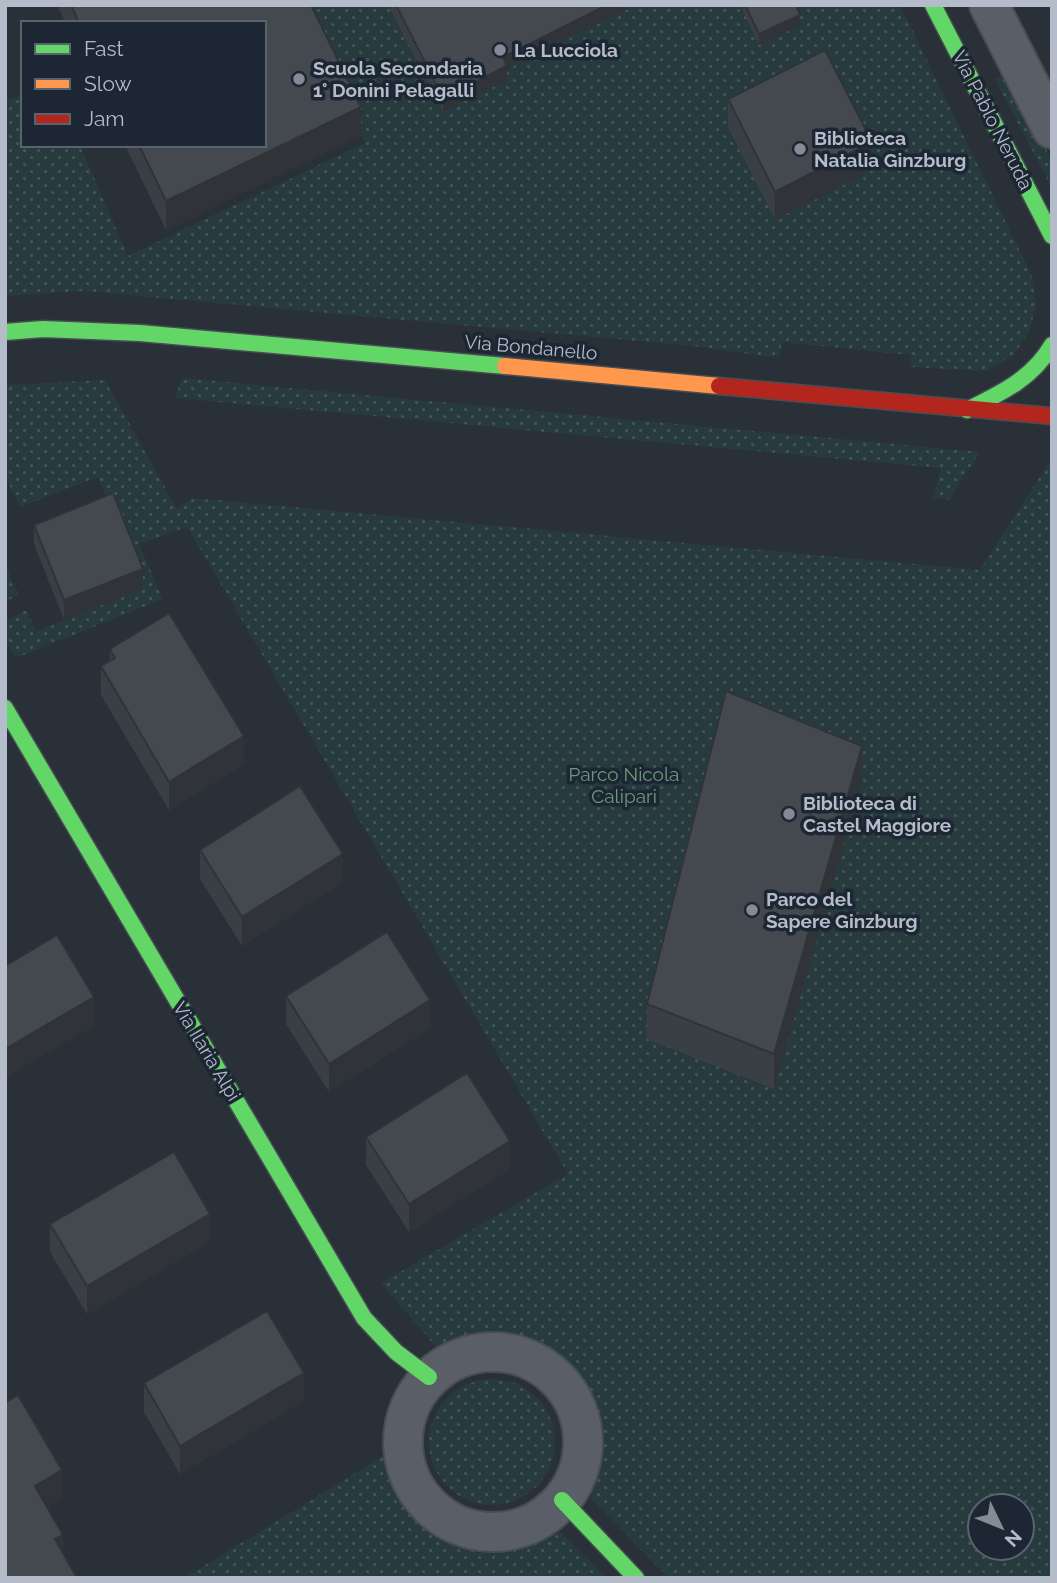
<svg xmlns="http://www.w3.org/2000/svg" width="1057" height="1583" font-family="Raleway,sans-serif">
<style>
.grass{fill:url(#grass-dots);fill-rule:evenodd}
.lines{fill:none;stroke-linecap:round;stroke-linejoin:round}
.street-casing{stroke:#484c53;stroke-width:42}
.fast-casing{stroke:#484c53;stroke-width:19}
.slow-casing{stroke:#484c53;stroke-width:19}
.jam-casing{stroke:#484c53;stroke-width:19}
.street{stroke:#5a5e66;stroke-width:38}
.fast{stroke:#63d668;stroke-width:16}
.slow{stroke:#ff974d;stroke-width:16}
.jam{stroke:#b3261e;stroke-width:16}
.wall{fill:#3a3f45}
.shaded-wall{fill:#303338}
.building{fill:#444950;stroke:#303338;stroke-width:2}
.poi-dot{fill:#848b96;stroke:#1d2633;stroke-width:2.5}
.labels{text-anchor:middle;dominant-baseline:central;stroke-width:7;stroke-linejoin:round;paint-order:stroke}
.poi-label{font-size:19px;font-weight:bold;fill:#b4bcc9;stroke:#1d2633;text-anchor:start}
.street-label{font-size:19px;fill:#b4bcc9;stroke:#1d2633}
.park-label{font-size:19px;fill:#6b9a76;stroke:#1d2633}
</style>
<defs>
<pattern id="grass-dots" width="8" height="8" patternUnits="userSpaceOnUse" patternTransform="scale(1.75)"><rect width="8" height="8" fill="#273a3e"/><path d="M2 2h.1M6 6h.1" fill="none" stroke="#445559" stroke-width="1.8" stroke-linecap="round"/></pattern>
</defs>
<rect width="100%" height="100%" fill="#2a3038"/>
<path class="grass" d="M 297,5 L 900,5 L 1032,276 L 1036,303 L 1030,331 L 1014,354 L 987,371 L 911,367 L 910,355 L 782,342 L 779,358 L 694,346 L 83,291 L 5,296 L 5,101 L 23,95 L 23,145 L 80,145 L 128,256 L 365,143 Z
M 1005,74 L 1052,161 L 1052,188 L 995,79 Z
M 182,378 L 980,452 L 949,500 L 933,498 L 941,468 L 175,398 Z
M 105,380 L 177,509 L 193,498 L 980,570 L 1052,458 L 1052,1578 L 669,1578 L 585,1493 L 601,1448 L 592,1406 L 573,1373 L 540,1347 L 488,1333 L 436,1347 L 381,1283 L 568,1174 L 187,527 L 139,544 L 163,599 L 16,658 L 5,639 L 5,622 L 26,610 L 36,631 L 143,589 L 98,477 L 20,507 L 5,476 L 5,385 ZM 980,1506 L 1022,1506 L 1022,1548 L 980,1548 Z
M 5,563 L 18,595 L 5,602 Z
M429 1442a63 63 0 1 1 126 0a63 63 0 1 1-126 0Z
M 390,1452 L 394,1476 L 407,1505 L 443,1536 L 472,1545 L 501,1546 L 535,1539 L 553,1525 L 607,1578 L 184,1578 Z"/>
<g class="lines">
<defs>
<path id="street" d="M 989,5 L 1052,129
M403 1442a90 90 0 1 1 180 0a90 90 0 1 1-180 0Z"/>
<path id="fast" d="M 933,5 L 1052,236
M 5,332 L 43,329 L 140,333 L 505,366
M 967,410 C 1001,393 1032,379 1052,345
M 5,708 L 364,1318 L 396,1352 L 429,1377
M 562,1500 L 636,1578"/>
<path id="slow" d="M 505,366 L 719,386"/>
<path id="jam" d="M 719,386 L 1052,416"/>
</defs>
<use href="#street" class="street-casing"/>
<use href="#fast" class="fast-casing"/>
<use href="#slow" class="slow-casing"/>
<use href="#jam" class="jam-casing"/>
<use href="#street" class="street"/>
<use href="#fast" class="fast"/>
<use href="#slow" class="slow"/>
<use href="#jam" class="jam"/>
</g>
<path class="wall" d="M 57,5 L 311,5 L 361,135 L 166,230 L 125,145 L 264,145 L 264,23 L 66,23 Z
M 388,5 L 636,5 L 507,69 L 507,80 L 443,112 Z
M 743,5 L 796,5 L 800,25 L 759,45 L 743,11 Z
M 728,99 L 872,170 L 775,220 L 728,127 Z
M 34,525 L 143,589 L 64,620 L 34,544 Z
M 110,649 L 244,764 L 169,810 L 101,695 L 101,666 L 110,661 Z
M 862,782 L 774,1089 L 647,1039 L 647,1004 Z
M 200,850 L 343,882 L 242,946 L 200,879 Z
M 286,996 L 430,1028 L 329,1092 L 286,1024 Z
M 366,1137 L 510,1169 L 409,1232 L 366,1165 Z
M 50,1224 L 210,1242 L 87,1314 L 50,1252 Z
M 144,1383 L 304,1401 L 180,1474 L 144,1412 Z"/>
<path class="shaded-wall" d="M 607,5 L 636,5 L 507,69 L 507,80 L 443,112 L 443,98 L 503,57 Z
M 800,15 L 800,25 L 759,45 L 759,34 Z
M 361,107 L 361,135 L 166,230 L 166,201 Z
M 872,142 L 872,170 L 775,220 L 775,192 Z
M 143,569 L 143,589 L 64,620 L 64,600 Z
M 244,736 L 244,764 L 169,810 L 169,782 Z
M 862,746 L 862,782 L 774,1089 L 774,1054 Z
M 5,847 L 6,847 L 6,875 L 5,876 Z
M 343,854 L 343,882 L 242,946 L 242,917 Z
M 94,997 L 94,1026 L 5,1078 L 5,1049 Z
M 430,1000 L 430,1028 L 329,1092 L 329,1064 Z
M 510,1141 L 510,1169 L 409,1232 L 409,1204 Z
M 210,1214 L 210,1242 L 87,1314 L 87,1286 Z
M 304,1373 L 304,1401 L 180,1474 L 180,1446 Z
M 62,1470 L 62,1498 L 35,1514 L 35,1486 Z
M 63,1535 L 63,1563 L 55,1539 Z"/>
<path class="building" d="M 71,5 L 311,5 L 361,107 L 166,201 L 139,145 L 264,145 L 264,23 L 79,23 Z
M 396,5 L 607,5 L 503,57 L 507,66 L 443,98 Z
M 745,5 L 796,5 L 800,15 L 759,34 Z
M 825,50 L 872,142 L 775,192 L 728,99 Z
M 113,493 L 143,569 L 64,600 L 34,525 Z
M 169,613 L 244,736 L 169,782 L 101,666 L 115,658 L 110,649 Z
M 726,691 L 862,746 L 774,1054 L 647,1004 Z
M 300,786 L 343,854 L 242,917 L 200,850 Z
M 387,932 L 430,1000 L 329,1064 L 286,996 Z
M 57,935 L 94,997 L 5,1049 L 5,966 Z
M 467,1073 L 510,1141 L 409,1204 L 366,1137 Z
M 174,1152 L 210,1214 L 87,1286 L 50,1224 Z
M 267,1311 L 304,1373 L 180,1446 L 144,1383 Z
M 18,1395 L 62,1470 L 35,1486 L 63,1535 L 55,1539 L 77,1578 L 5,1578 L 5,1403 Z"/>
<g class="poi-dot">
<circle cx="500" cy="50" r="7"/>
<circle cx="299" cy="79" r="7"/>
<circle cx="800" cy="149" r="7"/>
<circle cx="789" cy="814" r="7"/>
<circle cx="752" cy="910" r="7"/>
</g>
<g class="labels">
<g class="poi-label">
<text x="514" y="50">La Lucciola</text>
<text x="313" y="68">Scuola Secondaria<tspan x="313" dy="22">1° Donini Pelagalli</tspan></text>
<text x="814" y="138">Biblioteca<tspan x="814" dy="22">Natalia Ginzburg</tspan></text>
<text x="803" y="803">Biblioteca di<tspan x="803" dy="22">Castel Maggiore</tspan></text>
<text x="766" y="899">Parco del<tspan x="766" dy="22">Sapere Ginzburg</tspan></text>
</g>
<g class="street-label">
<text transform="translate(993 120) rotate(63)">Via Pablo Neruda</text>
<text transform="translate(531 347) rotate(5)">Via Bondanello</text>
<text transform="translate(207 1051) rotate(59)">Via Ilaria Alpi</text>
</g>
<g class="park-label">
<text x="624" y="774">Parco Nicola<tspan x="624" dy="22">Calipari</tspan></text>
</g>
</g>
<rect width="1057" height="1583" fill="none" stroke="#b4bcc9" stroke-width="14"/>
<rect x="21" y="21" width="245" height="126" fill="#1d2633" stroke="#59626f" stroke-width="2"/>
<rect x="35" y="44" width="35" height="10" fill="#63d668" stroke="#59626f" stroke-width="2"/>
<text x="84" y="56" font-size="21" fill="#b4bcc9">Fast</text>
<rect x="35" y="79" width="35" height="10" fill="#ff974d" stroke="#59626f" stroke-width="2"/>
<text x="84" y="91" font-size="21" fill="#b4bcc9">Slow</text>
<rect x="35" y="114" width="35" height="10" fill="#b3261e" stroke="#59626f" stroke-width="2"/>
<text x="84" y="126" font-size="21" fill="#b4bcc9">Jam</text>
<g transform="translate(1001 1527) rotate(133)"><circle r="33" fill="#1d2633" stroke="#59626f" stroke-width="2"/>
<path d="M0-5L12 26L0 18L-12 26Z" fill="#848b96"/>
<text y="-10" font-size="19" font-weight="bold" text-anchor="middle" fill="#b4bcc9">N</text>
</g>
</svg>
